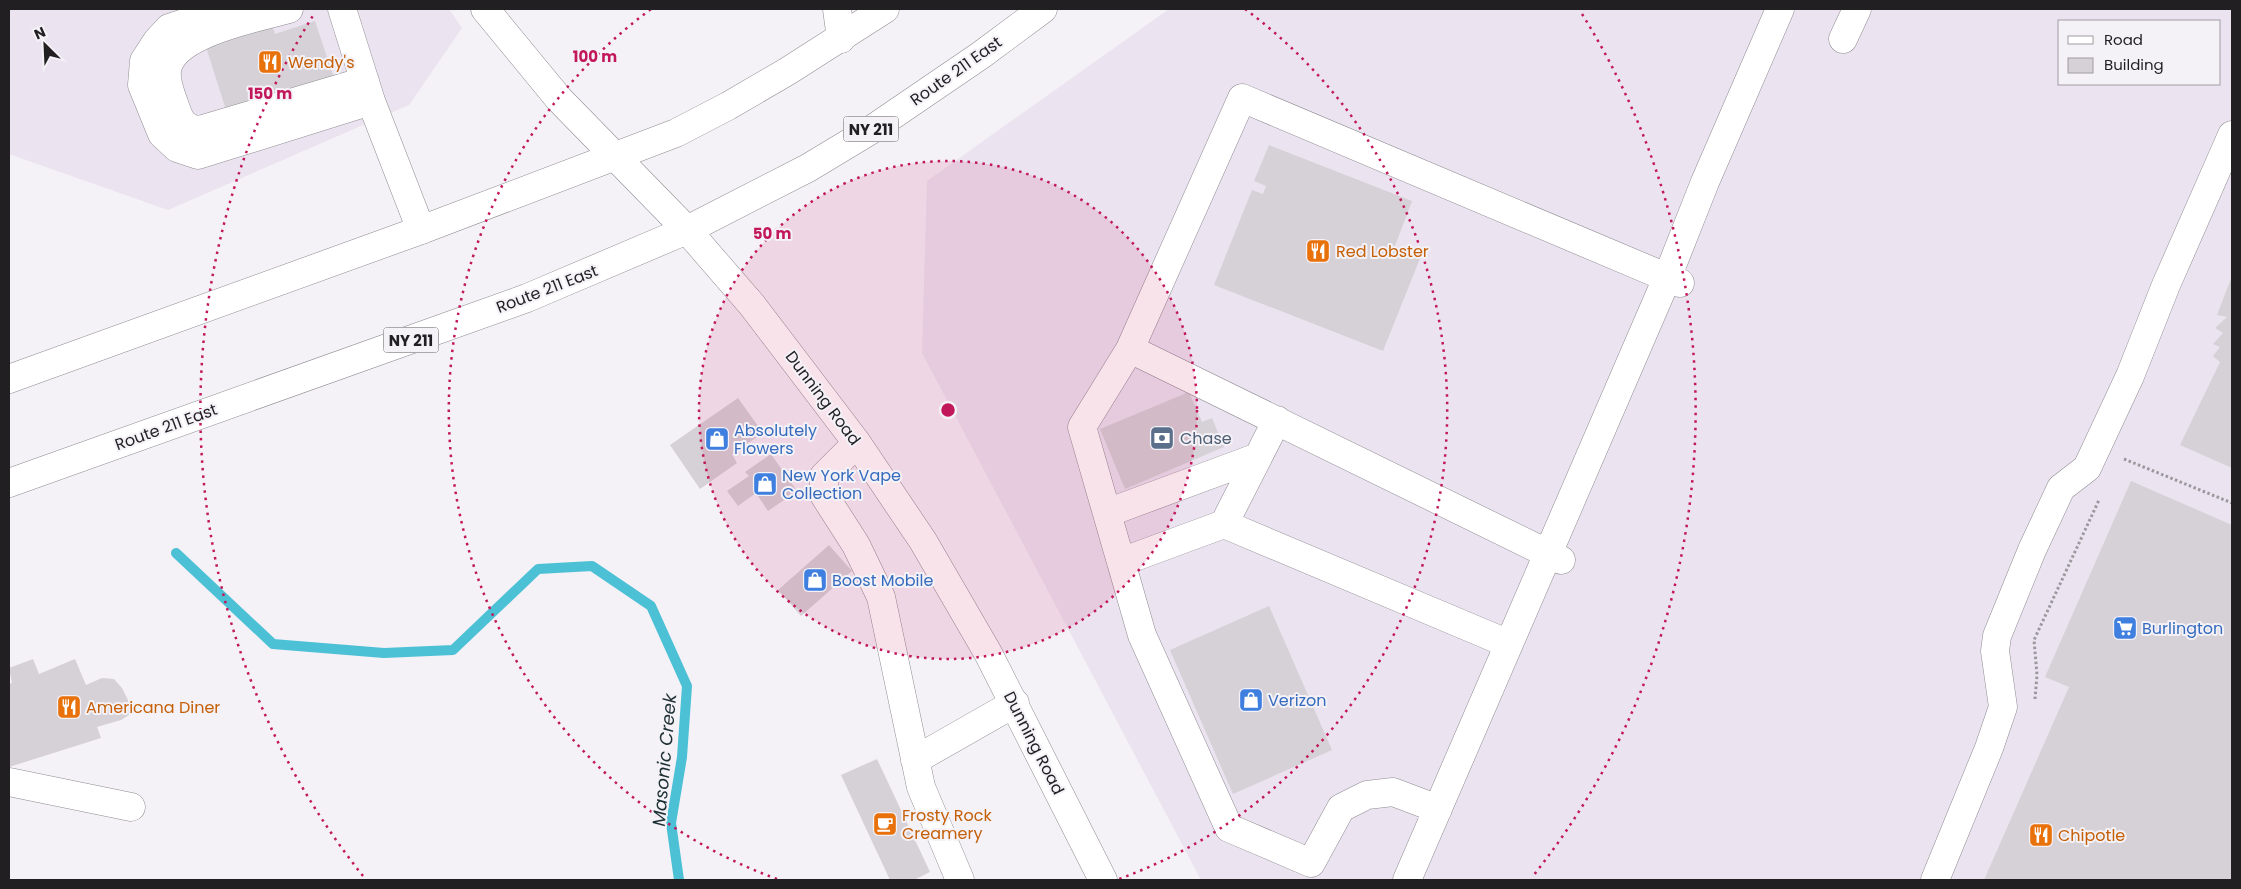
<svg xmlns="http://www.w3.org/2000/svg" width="2241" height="889" font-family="Poppins,sans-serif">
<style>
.built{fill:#ebe3f0;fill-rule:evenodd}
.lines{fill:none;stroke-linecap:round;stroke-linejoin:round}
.stream{stroke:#4cc0d5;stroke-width:10}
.building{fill:#d5d1d7}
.minor-casing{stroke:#8f8c92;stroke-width:29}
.major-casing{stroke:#8f8c92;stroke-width:29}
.path{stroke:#9b989d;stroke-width:3;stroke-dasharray:2.5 2.5;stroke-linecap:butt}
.minor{stroke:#fff;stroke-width:28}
.major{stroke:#fff;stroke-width:28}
.ring{fill:none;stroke:#c2185b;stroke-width:2.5;stroke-dasharray:2.5 5}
.labels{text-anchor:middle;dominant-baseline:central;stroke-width:4;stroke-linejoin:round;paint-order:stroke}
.shield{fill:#f4f1f7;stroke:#605e62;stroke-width:1}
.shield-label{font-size:15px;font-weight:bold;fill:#211f22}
.food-label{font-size:16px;fill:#c56008;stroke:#f4f1f7;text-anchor:start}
.street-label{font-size:16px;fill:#211f22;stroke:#f4f1f7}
.shop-label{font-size:16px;fill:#366cbe;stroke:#f4f1f7;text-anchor:start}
.service-label{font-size:16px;fill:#4e5e75;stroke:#f4f1f7;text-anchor:start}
.water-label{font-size:18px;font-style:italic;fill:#1c3034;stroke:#f4f1f7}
.centre{fill:#c2185b;stroke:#f4f1f7;stroke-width:2.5}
.ring-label{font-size:15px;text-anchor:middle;font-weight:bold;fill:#c2185b;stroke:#f4f1f7;stroke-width:4;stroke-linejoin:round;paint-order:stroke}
</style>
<rect width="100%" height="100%" fill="#f4f1f7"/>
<path class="built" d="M 9,9 L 449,9 L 462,28 L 409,105 L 168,210 L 9,154 Z
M 1169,9 L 2232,9 L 2232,880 L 1201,880 L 922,353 L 927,181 ZM 2060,21 L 2220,21 L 2220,84 L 2060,84 Z"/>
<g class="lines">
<path class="stream" d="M 176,553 L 273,644 L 384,653 L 453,650 L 538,569 L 592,566 L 651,606 L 687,686 L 682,757 L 671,823 L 679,880"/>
</g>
<path class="building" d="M 315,21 L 334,78 L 227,113 L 206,47 L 272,25 L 275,34 Z
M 1269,145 L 1412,201 L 1395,246 L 1421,256 L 1383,351 L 1214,285 L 1252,190 L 1263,194 L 1266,186 L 1254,181 Z
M 2232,276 L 2232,468 L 2180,445 L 2220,362 L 2213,356 L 2220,347 L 2213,344 L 2223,333 L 2215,328 L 2227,317 L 2217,315 Z
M 1189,392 L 1202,422 L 1212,418 L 1224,447 L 1125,489 L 1100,429 Z
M 738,398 L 763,433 L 732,454 L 737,463 L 700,489 L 670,445 Z
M 771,454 L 797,491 L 768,511 L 756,493 L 738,506 L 727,491 L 749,476 L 745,472 Z
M 2131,481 L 2232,525 L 2232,880 L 1984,880 L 2069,687 L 2045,677 Z
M 829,545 L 852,571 L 801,616 L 778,590 Z
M 1269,606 L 1332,750 L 1233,794 L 1170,650 Z
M 33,659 L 39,674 L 75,659 L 86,685 L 102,678 L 114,679 L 122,688 L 128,700 L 129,715 L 121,720 L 97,727 L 101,738 L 9,767 L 9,684 L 12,683 L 9,668 Z
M 877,759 L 930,872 L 914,880 L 890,880 L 841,775 Z"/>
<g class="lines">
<defs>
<path id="minor" d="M 227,9 L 169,28 L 157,41 L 144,61 L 142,85 L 162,134 L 177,148 L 198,155 L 371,101
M 289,9 C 257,18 179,32 168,66 C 164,78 170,92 174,103 C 179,119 183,129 200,130 L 365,81
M 342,9 L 371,101 L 421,230
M 485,9 L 559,99 L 687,230 L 752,305 L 857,443 L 923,541 L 988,653 L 1103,880
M 837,9 L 841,39
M 1843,39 L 1857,9
M 857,443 L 824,476 L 824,495 L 856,545 L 881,597 L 921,787 L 960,880
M 1107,513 L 1258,457
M 1224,524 L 1277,420
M 1561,560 L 1130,349 L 1242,98 L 1680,283
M 1121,562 L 1082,427 L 1130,349
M 915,760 L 1015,703
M 9,782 L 131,807
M 1438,809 L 1393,792 L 1367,795 L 1341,808 L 1311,863 L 1229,828 L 1142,635 L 1121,562 L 1224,524 L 1509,644
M 1407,880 L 1667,278 L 1705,182 L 1780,9
M 1935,880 L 1989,748 L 2003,707 L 1995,651 L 1997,636 L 2032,550 L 2061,488 L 2087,468 L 2130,376 L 2166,285 L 2232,135"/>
<path id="major" d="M 9,379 L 421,230 L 676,133 L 728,106 L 788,71 L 885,9
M 9,483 L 527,298 L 687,230 L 808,168 L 871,130 L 981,55 L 1043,9"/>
</defs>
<use href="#minor" class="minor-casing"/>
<use href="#major" class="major-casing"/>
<path class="path" d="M 2124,459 L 2232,503
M 2035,699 L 2037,675 L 2034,640 L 2099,500"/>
<use href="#minor" class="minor"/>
<use href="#major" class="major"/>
</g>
<circle cx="948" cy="410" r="249" fill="#c2185b" fill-opacity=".12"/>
<g class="ring">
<circle cx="948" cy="410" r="249"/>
<path d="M777 879A499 499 0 0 1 651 9M1245 9A499 499 0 0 1 1119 879"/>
<path d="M363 876A748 748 0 0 1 314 14M1582 14A748 748 0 0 1 1533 876"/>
</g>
<defs>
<symbol id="restaurant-square" viewBox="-11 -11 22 22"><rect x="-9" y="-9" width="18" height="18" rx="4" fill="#e8710a" stroke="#f4f1f7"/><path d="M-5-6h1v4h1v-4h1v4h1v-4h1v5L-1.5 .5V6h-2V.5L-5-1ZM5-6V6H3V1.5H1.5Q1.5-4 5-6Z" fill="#fff"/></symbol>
<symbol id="bank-square" viewBox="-11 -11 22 22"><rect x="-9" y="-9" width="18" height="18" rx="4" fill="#5c6f8a" stroke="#f4f1f7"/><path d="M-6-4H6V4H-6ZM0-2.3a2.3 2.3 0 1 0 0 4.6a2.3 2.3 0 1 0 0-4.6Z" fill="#fff"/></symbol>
<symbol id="shop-square" viewBox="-11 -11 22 22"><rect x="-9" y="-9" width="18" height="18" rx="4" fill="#3f7fe0" stroke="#f4f1f7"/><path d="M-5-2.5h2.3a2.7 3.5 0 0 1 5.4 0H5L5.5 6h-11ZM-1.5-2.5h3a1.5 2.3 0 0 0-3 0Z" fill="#fff"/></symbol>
<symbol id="supermarket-square" viewBox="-11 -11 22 22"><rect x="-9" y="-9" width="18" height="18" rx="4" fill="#3f7fe0" stroke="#f4f1f7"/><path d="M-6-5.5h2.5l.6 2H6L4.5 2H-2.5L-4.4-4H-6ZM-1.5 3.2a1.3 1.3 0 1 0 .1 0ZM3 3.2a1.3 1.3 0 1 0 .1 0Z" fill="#fff"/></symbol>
<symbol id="cafe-square" viewBox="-11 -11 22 22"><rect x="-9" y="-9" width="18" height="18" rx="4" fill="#e8710a" stroke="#f4f1f7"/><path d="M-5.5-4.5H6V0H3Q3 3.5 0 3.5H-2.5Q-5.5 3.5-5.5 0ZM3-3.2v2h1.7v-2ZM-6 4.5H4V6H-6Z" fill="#fff"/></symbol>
</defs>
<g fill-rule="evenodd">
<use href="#restaurant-square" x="256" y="48" width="28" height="28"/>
<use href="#restaurant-square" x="1304" y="237" width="28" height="28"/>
<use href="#bank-square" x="1148" y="424" width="28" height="28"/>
<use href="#shop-square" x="703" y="425" width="28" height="28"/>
<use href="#shop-square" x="751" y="470" width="28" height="28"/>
<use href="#shop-square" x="801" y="566" width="28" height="28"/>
<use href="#supermarket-square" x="2111" y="614" width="28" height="28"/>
<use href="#shop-square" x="1237" y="686" width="28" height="28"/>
<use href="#restaurant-square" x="55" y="693" width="28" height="28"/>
<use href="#cafe-square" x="871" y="810" width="28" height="28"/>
<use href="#restaurant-square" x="2027" y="821" width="28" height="28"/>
</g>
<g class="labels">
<g class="shield">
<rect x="843.5" y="116.5" width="55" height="25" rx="4"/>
<rect x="383.5" y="327.5" width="55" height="25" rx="4"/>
</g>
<g class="shield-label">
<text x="871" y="129">NY 211</text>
<text x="411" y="340">NY 211</text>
</g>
<g class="food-label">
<text x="288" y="62">Wendy's</text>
<text x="1336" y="251">Red Lobster</text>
<text x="86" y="707">Americana Diner</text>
<text x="902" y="815">Frosty Rock<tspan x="902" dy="18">Creamery</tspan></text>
<text x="2058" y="835">Chipotle</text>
</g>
<g class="street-label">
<text transform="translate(956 71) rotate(-35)">Route 211 East</text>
<text transform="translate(547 289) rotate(-21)">Route 211 East</text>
<text transform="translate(823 398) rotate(53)">Dunning Road</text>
<text transform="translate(166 427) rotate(-20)">Route 211 East</text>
<text transform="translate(1034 743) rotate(63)">Dunning Road</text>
</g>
<g class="shop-label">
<text x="734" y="430">Absolutely<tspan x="734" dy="18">Flowers</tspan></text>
<text x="782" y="475">New York Vape<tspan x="782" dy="18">Collection</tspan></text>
<text x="832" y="580">Boost Mobile</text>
<text x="2142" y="628">Burlington</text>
<text x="1268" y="700">Verizon</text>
</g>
<g class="service-label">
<text x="1180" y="438">Chase</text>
</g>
<g class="water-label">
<text transform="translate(664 760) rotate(-85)">Masonic Creek</text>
</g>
</g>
<circle cx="948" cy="410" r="8" class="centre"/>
<g class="ring-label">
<text x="595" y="62">100 m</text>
<text x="270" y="99">150 m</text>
<text x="772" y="239">50 m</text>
</g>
<rect width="2241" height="889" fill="none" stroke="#211f22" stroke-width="20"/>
<rect x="2058" y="20" width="162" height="65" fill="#f4f1f7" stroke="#a09da2"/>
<rect x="2068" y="36" width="25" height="8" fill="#ffffff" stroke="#a09da2"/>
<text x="2104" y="45" font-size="15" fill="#211f22">Road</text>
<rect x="2068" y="58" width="25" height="15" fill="#d5d1d7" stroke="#a09da2"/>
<text x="2104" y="70" font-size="15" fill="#211f22">Building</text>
<g transform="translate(45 45) rotate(336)" stroke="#f4f1f7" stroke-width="4" paint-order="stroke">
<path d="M0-4L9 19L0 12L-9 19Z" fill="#211f22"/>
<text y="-8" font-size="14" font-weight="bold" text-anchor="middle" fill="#211f22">N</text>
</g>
</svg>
